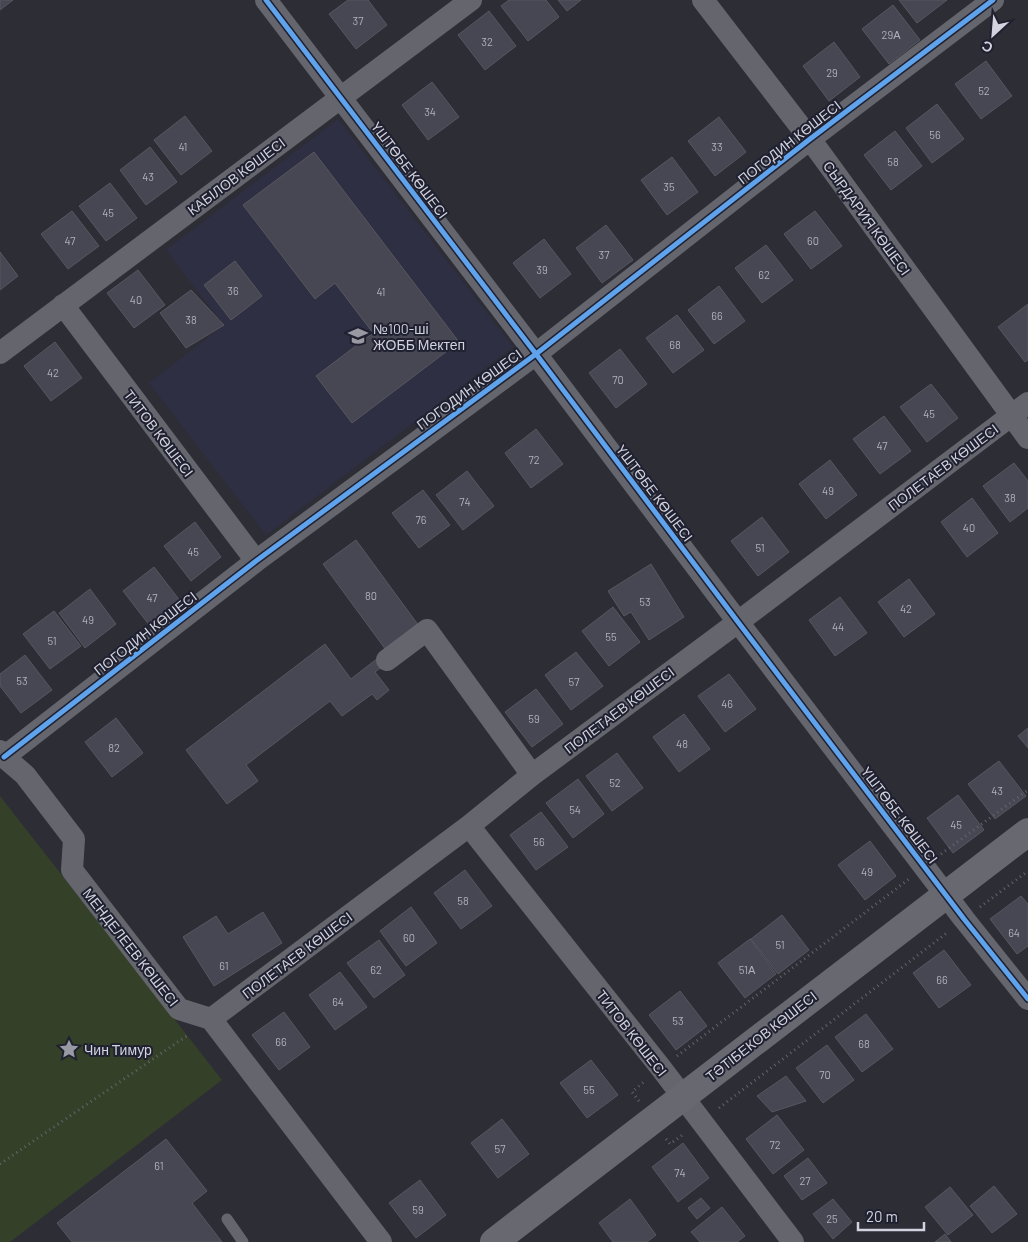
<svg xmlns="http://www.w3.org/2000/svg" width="1028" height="1242" font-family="Barlow,sans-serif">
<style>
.built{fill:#2f2f44}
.green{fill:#354028}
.building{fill:#474754;stroke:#57575f}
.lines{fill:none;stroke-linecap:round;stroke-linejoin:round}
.path{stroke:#63646b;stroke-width:3;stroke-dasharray:1 4;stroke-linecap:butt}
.lane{stroke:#65666d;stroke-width:11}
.street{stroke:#65666d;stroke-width:22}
.secondary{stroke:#686871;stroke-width:28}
.cycleway-casing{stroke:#1f2030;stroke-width:8}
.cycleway{stroke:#60a3ed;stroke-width:5}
.labels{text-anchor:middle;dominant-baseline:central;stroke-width:4;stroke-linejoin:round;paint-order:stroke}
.number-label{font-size:11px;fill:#afb0bc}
.street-label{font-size:14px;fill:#d2d3de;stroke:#1f2030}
.poi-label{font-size:14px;fill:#d2d3de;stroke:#1f2030;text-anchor:start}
</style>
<rect width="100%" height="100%" fill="#2d2d36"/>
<path class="built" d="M 338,119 L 513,347 L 266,535 L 149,383 L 224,325 L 166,250 Z"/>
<path class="green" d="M 0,796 L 222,1080 L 10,1242 L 0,1242 Z"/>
<path class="building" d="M 0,0 L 13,0 L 0,10 Z
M 348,0 L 368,0 L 387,25 L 356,49 L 329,14 Z
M 509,0 L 546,0 L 559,17 L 528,41 L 501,6 Z
M 558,0 L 581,0 L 567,11 Z
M 899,0 L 947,0 L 917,23 Z
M 893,5 L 920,40 L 889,64 L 862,29 Z
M 489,11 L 516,46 L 485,70 L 458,35 Z
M 834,42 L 860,77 L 829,101 L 803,66 Z
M 986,61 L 1012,96 L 981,119 L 955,84 Z
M 432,82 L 459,117 L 428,140 L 402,105 Z
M 937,104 L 964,139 L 932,163 L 906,128 Z
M 185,116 L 212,151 L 181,175 L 154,140 Z
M 719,117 L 746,152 L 715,176 L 688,141 Z
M 895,131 L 922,166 L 891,190 L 864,155 Z
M 150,147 L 177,182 L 146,205 L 120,170 Z
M 314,152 L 459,342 L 352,423 L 316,376 L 373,333 L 335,283 L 315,299 L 243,205 Z
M 672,157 L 698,192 L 667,215 L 641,180 Z
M 110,183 L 137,218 L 106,241 L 79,206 Z
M 72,211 L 99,246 L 68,269 L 41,234 Z
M 815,211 L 842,246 L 811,269 L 784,234 Z
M 606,225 L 633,260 L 602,283 L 576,248 Z
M 544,239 L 571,274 L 540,298 L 513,263 Z
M 766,245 L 793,280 L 762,303 L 735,268 Z
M 0,252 L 18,276 L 0,290 Z
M 235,261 L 262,296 L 231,320 L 204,285 Z
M 138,270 L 165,305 L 134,328 L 107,293 Z
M 719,286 L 745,321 L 714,344 L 688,310 Z
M 191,290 L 224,325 L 186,348 L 160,313 Z
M 1028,304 L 1028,360 L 1025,362 L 998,327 Z
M 677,315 L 704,350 L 673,373 L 646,338 Z
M 55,342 L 82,378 L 51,401 L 24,366 Z
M 620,349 L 647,384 L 616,408 L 589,373 Z
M 931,384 L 958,418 L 927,442 L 900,407 Z
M 884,416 L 911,451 L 880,474 L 853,439 Z
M 536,429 L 563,464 L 531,488 L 505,453 Z
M 830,460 L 857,495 L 826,519 L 799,484 Z
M 1014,463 L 1028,481 L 1028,508 L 1010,522 L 983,486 Z
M 467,471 L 494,506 L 463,530 L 436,495 Z
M 423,490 L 450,525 L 419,548 L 392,513 Z
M 972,498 L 998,533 L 967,557 L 941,522 Z
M 762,517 L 789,552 L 758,576 L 731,541 Z
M 195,522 L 221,557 L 191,581 L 164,546 Z
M 356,540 L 419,626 L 386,650 L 323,564 Z
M 651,564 L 684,617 L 649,640 L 631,612 L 624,616 L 608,591 Z
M 154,567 L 181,602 L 150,626 L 123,591 Z
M 909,579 L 935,614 L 904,637 L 878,602 Z
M 90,589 L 116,624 L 85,648 L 59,613 Z
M 840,597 L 867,633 L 835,656 L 809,620 Z
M 613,607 L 640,642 L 609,666 L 582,631 Z
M 54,611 L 81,646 L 50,669 L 23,634 Z
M 325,644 L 351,679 L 378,658 L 384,665 L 375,672 L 389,690 L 377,700 L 372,694 L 342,716 L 330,701 L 246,765 L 258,781 L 227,804 L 186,750 Z
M 576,652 L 603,686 L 571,710 L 545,675 Z
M 25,655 L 52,690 L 21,713 L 0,686 L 0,674 Z
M 729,674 L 756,709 L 725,732 L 698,696 Z
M 536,689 L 563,724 L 532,747 L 505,712 Z
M 684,714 L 710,749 L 679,772 L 653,737 Z
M 116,718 L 143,753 L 112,777 L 85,742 Z
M 1028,728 L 1028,748 L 1018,736 Z
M 617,753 L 643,788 L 612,811 L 586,776 Z
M 999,761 L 1026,796 L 995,819 L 968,784 Z
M 578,779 L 604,814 L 573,838 L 546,803 Z
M 958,795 L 984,830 L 953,853 L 927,818 Z
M 541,812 L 568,847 L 536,870 L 510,835 Z
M 870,841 L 896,876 L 865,900 L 838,865 Z
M 465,870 L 492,906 L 461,929 L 434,893 Z
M 1021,896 L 1028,904 L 1028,946 L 1017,954 L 990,919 Z
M 411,907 L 437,943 L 406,966 L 380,931 Z
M 263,912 L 282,943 L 214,986 L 183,937 L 216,916 L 228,934 Z
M 782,915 L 809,950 L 778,974 L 751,939 Z
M 750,939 L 776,974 L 745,998 L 718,963 Z
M 379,940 L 405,975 L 374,998 L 347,963 Z
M 944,950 L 971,985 L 939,1008 L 913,973 Z
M 340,972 L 367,1007 L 335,1030 L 309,995 Z
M 680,991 L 707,1026 L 676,1050 L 649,1015 Z
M 284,1012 L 310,1047 L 279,1070 L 252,1035 Z
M 866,1014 L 893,1049 L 862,1072 L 835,1037 Z
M 827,1045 L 854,1080 L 823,1103 L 796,1068 Z
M 591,1060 L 618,1095 L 587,1118 L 560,1083 Z
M 786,1076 L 806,1101 L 772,1112 L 757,1096 Z
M 777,1115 L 804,1150 L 773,1174 L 746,1139 Z
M 502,1119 L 529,1154 L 498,1178 L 471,1143 Z
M 166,1139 L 207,1191 L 192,1203 L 222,1242 L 72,1242 L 57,1223 Z
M 683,1143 L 709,1178 L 678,1202 L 652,1167 Z
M 808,1158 L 827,1183 L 802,1200 L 784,1176 Z
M 420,1180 L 446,1215 L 416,1238 L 389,1203 Z
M 994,1186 L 1017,1214 L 992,1233 L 970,1206 Z
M 950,1187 L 973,1215 L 948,1235 L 925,1207 Z
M 701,1198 L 710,1208 L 697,1219 L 688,1208 Z
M 630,1199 L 656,1235 L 647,1242 L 613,1242 L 599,1223 Z
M 833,1199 L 852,1222 L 833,1239 L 813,1214 Z
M 722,1207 L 745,1236 L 737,1242 L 700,1242 L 691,1232 Z
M 945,1234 L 951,1242 L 935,1242 Z"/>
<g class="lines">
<path class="path" d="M 941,854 L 1028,790
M 980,907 L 1028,871
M 677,1056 L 909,879
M 639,1101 L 632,1092 L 645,1081
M 719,1108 L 948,932
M 666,1139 L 670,1144 L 684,1134
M 0,1164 L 188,1035"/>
<path class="lane" d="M 227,1219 L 243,1242"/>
<path class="street" d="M 266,0 L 536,354 L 738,622 L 964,919 L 1028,999
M 703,0 L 810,139 L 1028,438
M 63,305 L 256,561
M 0,353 L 471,0
M 387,660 L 427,630 L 532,775
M 0,751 L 4,757 L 25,775 L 74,839 L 72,870 L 179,1009 L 211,1019 L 381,1242
M 4,757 L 256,561 L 536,354 L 810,139 L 993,0
M 469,826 L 661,1068 L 793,1242
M 211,1019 L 469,826 L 532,775 L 738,622 L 1028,403"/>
<path class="secondary" d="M 494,1242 L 1028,832"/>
<defs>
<path id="cycleway" d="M 266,0 L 536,354 L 738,622 L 964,919 L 1028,999
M 4,757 L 256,561 L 536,354 L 810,139 L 993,0"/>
</defs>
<use href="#cycleway" class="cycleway-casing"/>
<use href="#cycleway" class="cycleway"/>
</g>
<defs>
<symbol id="school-bare" viewBox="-9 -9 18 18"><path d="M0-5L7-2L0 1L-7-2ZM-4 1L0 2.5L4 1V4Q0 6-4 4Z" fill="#9899a3" stroke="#1f2030" stroke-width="2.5" paint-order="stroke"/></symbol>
<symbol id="sight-bare" viewBox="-9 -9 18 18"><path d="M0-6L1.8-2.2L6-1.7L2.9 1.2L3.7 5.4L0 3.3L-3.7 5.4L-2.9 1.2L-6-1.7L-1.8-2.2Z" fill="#9899a3" stroke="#1f2030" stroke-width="2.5" paint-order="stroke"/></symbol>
</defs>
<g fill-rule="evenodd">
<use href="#school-bare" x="344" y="322" width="28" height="28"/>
<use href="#sight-bare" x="55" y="1035" width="28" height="28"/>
</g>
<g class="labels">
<g class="number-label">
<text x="358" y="20">37</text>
<text x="891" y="34">29А</text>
<text x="487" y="41">32</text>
<text x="832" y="72">29</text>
<text x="984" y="90">52</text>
<text x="430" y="111">34</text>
<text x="935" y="134">56</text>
<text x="183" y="146">41</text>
<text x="717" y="146">33</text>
<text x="893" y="161">58</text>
<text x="148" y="176">43</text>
<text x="669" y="186">35</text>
<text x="108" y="212">45</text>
<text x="70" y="240">47</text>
<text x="813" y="240">60</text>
<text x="604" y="254">37</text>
<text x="542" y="269">39</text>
<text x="764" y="274">62</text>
<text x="233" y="290">36</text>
<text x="381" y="291">41</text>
<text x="136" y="299">40</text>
<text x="717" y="315">66</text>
<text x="191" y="319">38</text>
<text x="675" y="344">68</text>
<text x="53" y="372">42</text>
<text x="618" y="379">70</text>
<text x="929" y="413">45</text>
<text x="882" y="445">47</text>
<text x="534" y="459">72</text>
<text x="828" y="490">49</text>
<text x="1010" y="497">38</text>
<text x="465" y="501">74</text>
<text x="421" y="519">76</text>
<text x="969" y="527">40</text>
<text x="760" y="547">51</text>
<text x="193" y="551">45</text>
<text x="371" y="595">80</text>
<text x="152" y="597">47</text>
<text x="645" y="601">53</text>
<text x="906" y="608">42</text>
<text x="88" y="619">49</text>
<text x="838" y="626">44</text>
<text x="611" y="636">55</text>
<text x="52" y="640">51</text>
<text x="22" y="680">53</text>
<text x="574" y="681">57</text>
<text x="727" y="703">46</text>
<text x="534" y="718">59</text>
<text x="682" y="743">48</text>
<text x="114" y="747">82</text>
<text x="615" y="782">52</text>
<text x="997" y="790">43</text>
<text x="575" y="809">54</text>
<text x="956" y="824">45</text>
<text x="539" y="841">56</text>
<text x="867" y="871">49</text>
<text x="463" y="900">58</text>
<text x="1014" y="932">64</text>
<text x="409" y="937">60</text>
<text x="780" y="944">51</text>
<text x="224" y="965">61</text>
<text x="376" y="969">62</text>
<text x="747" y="969">51А</text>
<text x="942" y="979">66</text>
<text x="338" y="1001">64</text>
<text x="678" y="1020">53</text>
<text x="281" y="1041">66</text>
<text x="864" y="1043">68</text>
<text x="825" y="1074">70</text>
<text x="589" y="1089">55</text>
<text x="775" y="1144">72</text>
<text x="500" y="1148">57</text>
<text x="159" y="1165">61</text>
<text x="680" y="1172">74</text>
<text x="805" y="1180">27</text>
<text x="418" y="1209">59</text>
<text x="832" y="1218">25</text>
</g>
<g class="street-label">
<text transform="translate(789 142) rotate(-38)">ПОГОДИН КӨШЕСІ</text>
<text transform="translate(410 170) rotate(53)">ҮШТӨБЕ КӨШЕСІ</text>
<text transform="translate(236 176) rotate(-37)">КАБІЛОВ КӨШЕСІ</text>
<text transform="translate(867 218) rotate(54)">СЫРДАРИЯ КӨШЕСІ</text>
<text transform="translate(469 389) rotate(-36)">ПОГОДИН КӨШЕСІ</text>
<text transform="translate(159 433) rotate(53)">ТИТОВ КӨШЕСІ</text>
<text transform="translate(943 467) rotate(-37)">ПОЛЕТАЕВ КӨШЕСІ</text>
<text transform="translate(655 493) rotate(53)">ҮШТӨБЕ КӨШЕСІ</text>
<text transform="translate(145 633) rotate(-38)">ПОГОДИН КӨШЕСІ</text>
<text transform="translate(619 710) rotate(-37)">ПОЛЕТАЕВ КӨШЕСІ</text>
<text transform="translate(900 815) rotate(53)">ҮШТӨБЕ КӨШЕСІ</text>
<text transform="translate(131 947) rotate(52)">МЕНДЕЛЕЕВ КӨШЕСІ</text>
<text transform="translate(297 955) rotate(-37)">ПОЛЕТАЕВ КӨШЕСІ</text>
<text transform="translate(632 1033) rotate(52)">ТИТОВ КӨШЕСІ</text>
<text transform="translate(761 1036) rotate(-38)">ТӘТІБЕКОВ КӨШЕСІ</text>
</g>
<g class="poi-label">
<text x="373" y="328">№100-ші<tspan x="373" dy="16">ЖОББ Мектеп</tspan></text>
<text x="84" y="1049">Чин Тимур</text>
</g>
</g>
<g transform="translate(993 35) rotate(206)" stroke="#1f2030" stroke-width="4" paint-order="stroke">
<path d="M0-4L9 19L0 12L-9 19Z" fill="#d2d3de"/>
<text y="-8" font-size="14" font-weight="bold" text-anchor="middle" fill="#d2d3de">С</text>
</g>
<path d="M858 1222v8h66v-8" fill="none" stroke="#d2d3de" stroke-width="2.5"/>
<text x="866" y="1222" font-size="15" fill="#d2d3de" stroke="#1f2030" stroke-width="4" paint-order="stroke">20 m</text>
</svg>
